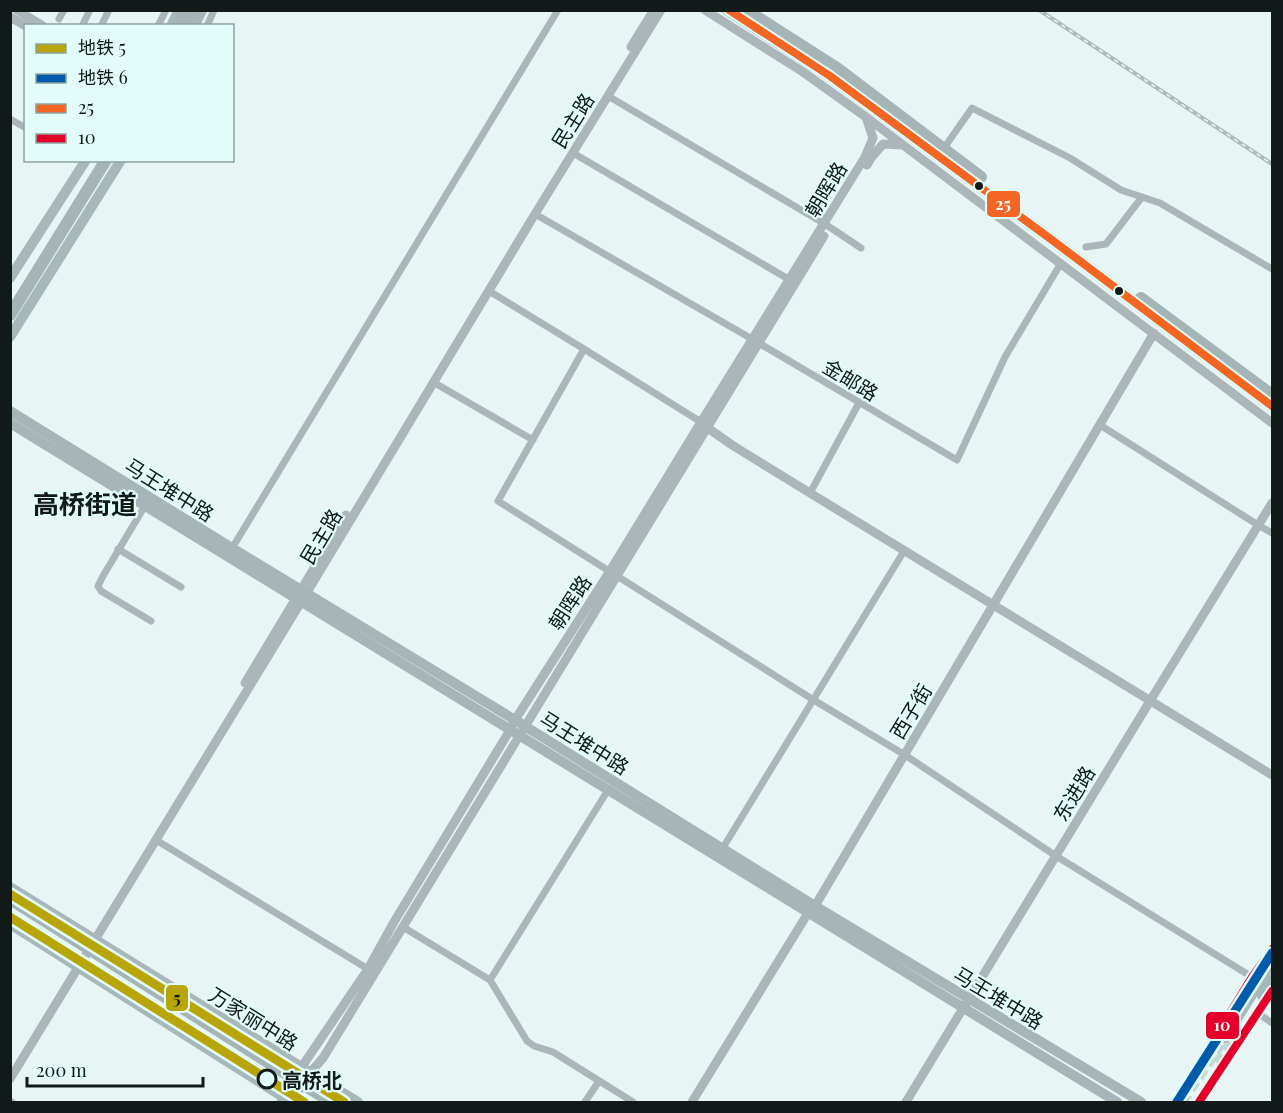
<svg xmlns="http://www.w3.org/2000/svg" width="1283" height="1113" font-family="'Playfair Display','Noto Sans SC',serif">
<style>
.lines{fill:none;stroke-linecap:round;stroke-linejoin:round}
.primary-tunnel{stroke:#c7d5d3;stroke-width:10;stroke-dasharray:10 5;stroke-linecap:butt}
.minor{stroke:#aab6b9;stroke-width:7}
.tertiary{stroke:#aab6b9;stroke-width:9}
.secondary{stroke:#a6b5b8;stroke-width:10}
.primary{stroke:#a7b8ba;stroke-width:10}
.trunk{stroke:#a5b5b7;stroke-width:12}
.rail-casing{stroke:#aebaba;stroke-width:4}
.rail{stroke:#e1fcf9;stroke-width:1.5;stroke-dasharray:4.5;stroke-linecap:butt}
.trunk-bridge{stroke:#a5b5b7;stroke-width:12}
.bus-1-casing{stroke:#e1fcf9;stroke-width:12}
.bus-2-casing{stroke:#e1fcf9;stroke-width:12}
.bus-1{stroke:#f26522;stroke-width:8}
.bus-2{stroke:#e4002b;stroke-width:8}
.metro-1-casing{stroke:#e1fcf9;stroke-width:14}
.metro-2-casing{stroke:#e1fcf9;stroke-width:14}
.metro-1{stroke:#b8a608;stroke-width:9}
.metro-2{stroke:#005bac;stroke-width:9}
.bus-dot{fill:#111a19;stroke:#e1fcf9;stroke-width:2}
.stop-dot{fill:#e1fcf9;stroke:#111a19;stroke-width:3}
.labels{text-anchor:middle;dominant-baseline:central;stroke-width:4.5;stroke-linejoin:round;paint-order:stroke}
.street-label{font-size:20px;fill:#111a19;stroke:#e1fcf9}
.stop-label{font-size:20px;font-weight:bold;fill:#111a19;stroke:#e1fcf9;text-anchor:start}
.district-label{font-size:26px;font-weight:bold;fill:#111a19;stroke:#e1fcf9}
.line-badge{stroke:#e1fcf9;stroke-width:2}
.badge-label{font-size:16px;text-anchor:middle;font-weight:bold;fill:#fff}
.pale-badge-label{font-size:16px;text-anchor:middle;font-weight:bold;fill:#111}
</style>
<rect width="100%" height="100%" fill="#e7f6f4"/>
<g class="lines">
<path class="primary-tunnel" d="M 1217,1063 L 1232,1041
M 1182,1102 L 1225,1038"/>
<path class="minor" d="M 59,19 L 64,10
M 82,26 L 90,10
M 101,26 L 109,10
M 158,26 L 166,10
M 196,26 L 204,10
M 207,26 L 214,10
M 608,96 L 825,224 L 861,248
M 10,119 L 26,128
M 944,148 L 972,108 L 1070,158 L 1121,190 L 1160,203 L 1272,269
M 573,153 L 790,280
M 535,214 L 752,339 L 957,460 L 1005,357 L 1061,263
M 1086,247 L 1106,244 L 1142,197
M 489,291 L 584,349 L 701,422
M 584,349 L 498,501 L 812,699 L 905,755 L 1056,856 L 1252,977
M 433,382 L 533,440
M 1100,425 L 1258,525 L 1272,533
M 810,493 L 859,403
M 146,504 L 103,576 L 98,586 L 101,591 L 151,621
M 118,549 L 181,587
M 231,550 L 558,10
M 156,840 L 368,969
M 721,851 L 904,551
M 403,927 L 490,980 L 527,1041 L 534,1046 L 553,1052 L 633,1102
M 490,980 L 608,790
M 1258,1013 L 1272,1023
M 10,1102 L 12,1102
M 585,1102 L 599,1081"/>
<path class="tertiary" d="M 17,10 L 43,26
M 705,10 L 803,72 L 866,117 L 1272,423
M 10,17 L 26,26
M 631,47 L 654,10
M 867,165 L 871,158 L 883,144 L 902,145
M 705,426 L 732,445 L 810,493 L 1272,775
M 245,683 L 346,515
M 10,1079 L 306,594 L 535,214 L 661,10
M 281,1102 L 301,1068 L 368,969 L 394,922 L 510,730 L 515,720 L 610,571 L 701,422 L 865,157 L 873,138 L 866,117
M 292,1102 L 310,1073 L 323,1058 L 824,236
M 692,1102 L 808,913 L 815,906 L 1154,333
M 906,1102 L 1150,701 L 1272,503"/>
<path class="secondary" d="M 10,411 L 232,548 L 515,720 L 815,906 L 1141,1102
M 10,423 L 1117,1102"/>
<path class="primary" d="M 171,26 L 179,10
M 10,278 L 86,160
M 10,337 L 121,160
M 10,887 L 358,1102
M 10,924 L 291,1102
M 1262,996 L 1272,980
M 1225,1038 L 1272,963
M 1174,1102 L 1204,1058 L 1217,1034 L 1252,977 L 1272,949
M 1199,1102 L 1272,991"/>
<path class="trunk" d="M 728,10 L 830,76 L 1052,240 L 1272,406
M 746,10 L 837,68 L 981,177
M 178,26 L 186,10
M 188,26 L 197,10
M 1141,298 L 1272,395
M 10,315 L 106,160"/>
<defs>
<path id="rail" d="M 1039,10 L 1272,164"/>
</defs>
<use href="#rail" class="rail-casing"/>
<use href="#rail" class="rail"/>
<path class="trunk-bridge" d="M 10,899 L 331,1102"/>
<defs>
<path id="bus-1" d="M 729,10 L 830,76 L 1052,240 L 1272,406"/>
<path id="bus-2" d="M 1174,1102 L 1204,1058 L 1217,1034 L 1252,977 L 1272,949
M 1199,1102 L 1272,991"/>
</defs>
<use href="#bus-1" class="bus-1-casing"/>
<use href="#bus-2" class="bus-2-casing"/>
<use href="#bus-1" class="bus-1"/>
<use href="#bus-2" class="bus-2"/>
<defs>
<path id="metro-1" d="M 10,894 L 344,1102
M 10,917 L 304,1102"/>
<path id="metro-2" d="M 1177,1102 L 1272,953"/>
</defs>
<use href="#metro-1" class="metro-1-casing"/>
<use href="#metro-2" class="metro-2-casing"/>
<use href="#metro-1" class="metro-1"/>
<use href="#metro-2" class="metro-2"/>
</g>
<g class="bus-dot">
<circle cx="979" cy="186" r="5"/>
<circle cx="1119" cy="291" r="5"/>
</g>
<circle class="stop-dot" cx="267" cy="1079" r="9"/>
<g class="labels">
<g class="street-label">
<text transform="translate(572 120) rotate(-58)">民主路</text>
<text transform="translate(825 189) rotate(-59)">朝晖路</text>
<text transform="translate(851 379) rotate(31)">金邮路</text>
<text transform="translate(170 489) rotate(32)">马王堆中路</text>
<text transform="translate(320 536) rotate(-59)">民主路</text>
<text transform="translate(569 602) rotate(-57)">朝晖路</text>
<text transform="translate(910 711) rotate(-59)">西子街</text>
<text transform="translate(585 742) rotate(32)">马王堆中路</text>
<text transform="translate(1073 793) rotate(-59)">东进路</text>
<text transform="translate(999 997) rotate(31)">马王堆中路</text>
<text transform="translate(254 1018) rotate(32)">万家丽中路</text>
</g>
<g class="stop-label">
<text x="282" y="1079">高桥北</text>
</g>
<g class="district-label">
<text x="85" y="503">高桥街道</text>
</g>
</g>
<g class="line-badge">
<rect x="986" y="190" width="35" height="28" rx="6" fill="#f26522"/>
<rect x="165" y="984" width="24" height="28" rx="6" fill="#b8a608"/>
<rect x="1205" y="1011" width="35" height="29" rx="6" fill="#e4002b"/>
</g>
<g class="badge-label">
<text x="1003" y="210">25</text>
<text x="1222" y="1031">10</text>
</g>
<g class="pale-badge-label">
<text x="177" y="1004">5</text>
</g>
<rect width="1283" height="1113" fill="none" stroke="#111a19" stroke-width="24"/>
<rect x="24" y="24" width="210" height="138" fill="#e1fcf9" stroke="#8ea29f" stroke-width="1.5"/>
<rect x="36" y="44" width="30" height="9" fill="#b8a608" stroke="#8ea29f" stroke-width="1.5"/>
<text x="78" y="54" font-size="18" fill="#111a19">地铁 5</text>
<rect x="36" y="74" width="30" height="9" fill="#005bac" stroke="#8ea29f" stroke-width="1.5"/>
<text x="78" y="84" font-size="18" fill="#111a19">地铁 6</text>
<rect x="36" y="104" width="30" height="9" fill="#f26522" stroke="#8ea29f" stroke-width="1.5"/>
<text x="78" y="114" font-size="18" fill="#111a19">25</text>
<rect x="36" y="134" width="30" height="9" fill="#e4002b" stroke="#8ea29f" stroke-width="1.5"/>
<text x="78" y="144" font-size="18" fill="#111a19">10</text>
<path d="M27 1077v9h176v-9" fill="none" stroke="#111a19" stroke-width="3"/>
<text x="36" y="1077" font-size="18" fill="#111a19" stroke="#e1fcf9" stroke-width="4.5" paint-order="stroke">200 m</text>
</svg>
